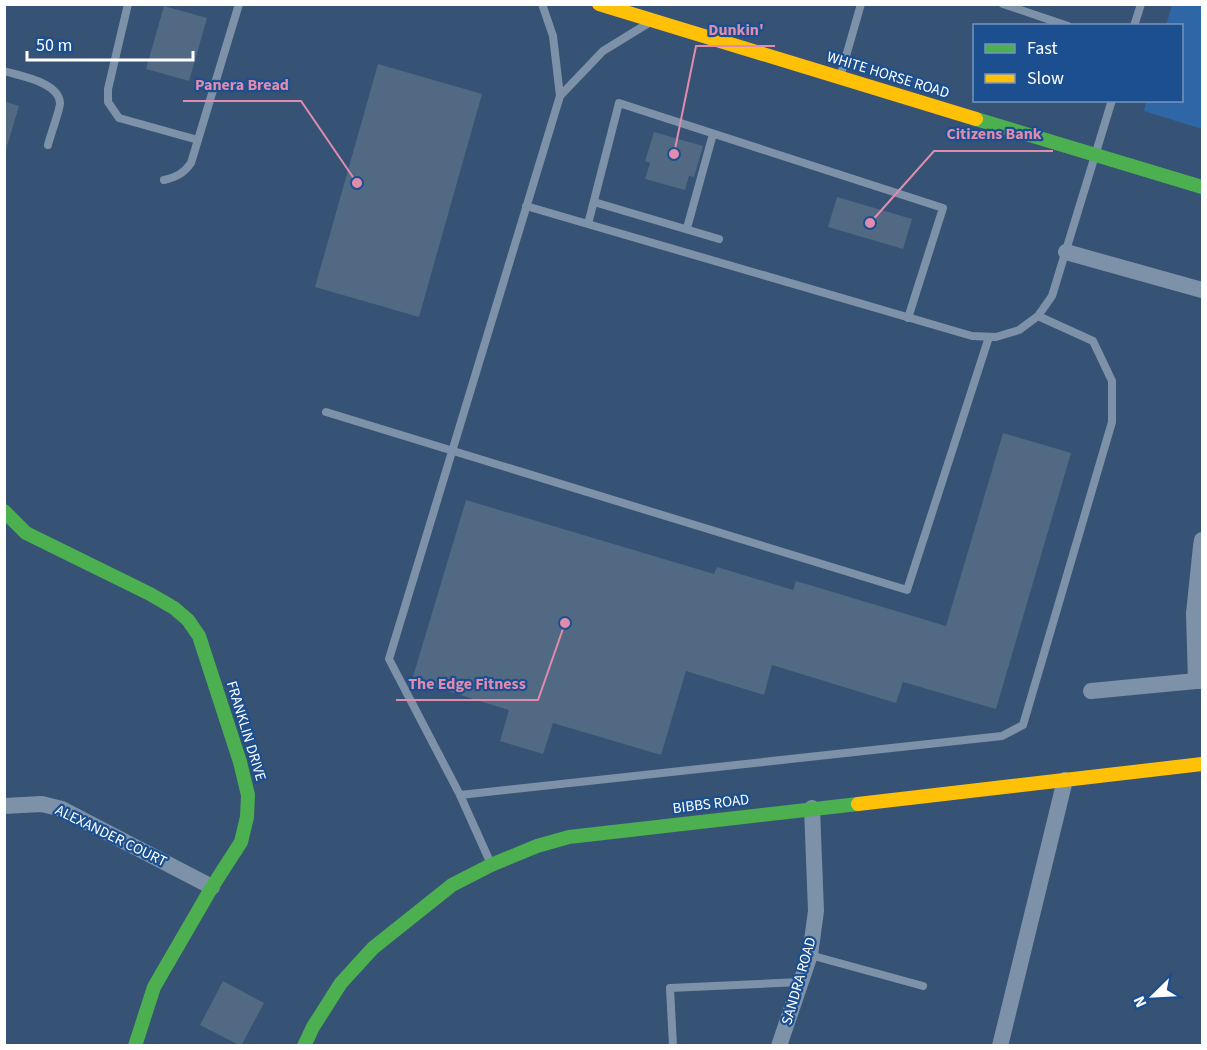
<svg xmlns="http://www.w3.org/2000/svg" width="1207" height="1050" font-family="'Source Sans 3',sans-serif">
<style>
.green{fill:#2f66a5}
.building{fill:#526984}
.lines{fill:none;stroke-linecap:round;stroke-linejoin:round}
.lane{stroke:#7d92a8;stroke-width:8}
.street{stroke:#7d92a8;stroke-width:16}
.fast{stroke:#4caf50;stroke-width:14}
.slow{stroke:#ffc107;stroke-width:14}
.labels{text-anchor:middle;dominant-baseline:central;stroke-width:4.5;stroke-linejoin:round;paint-order:stroke}
.street-label{font-size:15px;fill:#fff;stroke:#1b4f8f}
.leader{fill:none;stroke:#e08cad;stroke-width:2}
.callout-dot{fill:#e08cad;stroke:#1b4f8f;stroke-width:2}
.callout-label{font-size:16px;text-anchor:middle;font-weight:bold;fill:#e08cad;stroke:#1b4f8f;stroke-width:4.5;stroke-linejoin:round;paint-order:stroke}
</style>
<rect width="100%" height="100%" fill="#365274"/>
<path class="green" d="M 1172,5 L 1202,5 L 1202,129 L 1144,111 L 1146,101 L 1182,100 L 1182,26 L 1166,25 Z"/>
<path class="building" d="M 164,6 L 207,18 L 189,81 L 146,69 Z
M 378,64 L 482,94 L 419,317 L 315,287 Z
M 4,101 L 19,106 L 5,153 L 4,153 Z
M 654,132 L 703,146 L 694,177 L 689,176 L 685,190 L 645,179 L 650,163 L 645,161 Z
M 837,197 L 912,219 L 903,249 L 828,227 Z
M 1003,433 L 1071,453 L 996,709 L 903,682 L 896,703 L 772,665 L 764,695 L 686,671 L 661,755 L 553,723 L 543,754 L 500,741 L 509,710 L 412,680 L 466,500 L 714,574 L 717,567 L 793,590 L 796,581 L 946,626 Z
M 223,981 L 264,1003 L 241,1046 L 200,1025 Z"/>
<g class="lines">
<path class="lane" d="M 128,4 L 108,89 L 108,102 L 119,118 L 198,140
M 1003,4 L 1068,26
M 1134,26 L 1141,4
M 4,71 C 20,76 59,82 60,103 C 60,110 50,136 48,145
M 840,77 L 861,4
M 560,96 L 603,51 L 647,24
M 164,180 C 177,177 184,173 191,163 L 239,4
M 594,202 L 719,239
M 526,206 L 972,336 L 996,337 L 1019,330 L 1038,316 L 1052,296 L 1112,100
M 588,224 L 619,103 L 943,208 L 908,318
M 687,228 L 713,134
M 326,412 L 907,590 L 989,337
M 460,795 L 1002,736 L 1023,725 L 1112,422 L 1112,381 L 1093,341 L 1038,316
M 491,864 L 460,795 L 389,659 L 560,96 L 553,36 L 542,4
M 810,955 L 923,986
M 673,1046 L 670,988 L 800,982"/>
<path class="street" d="M 1066,252 L 1202,290
M 1202,540 L 1201,546 L 1194,613 L 1196,681 L 1202,681
M 1091,691 L 1196,681
M 4,806 L 42,804 L 62,809 L 212,887
M 779,1046 L 810,955 L 816,911 L 812,808
M 1000,1046 L 1065,780"/>
<path class="fast" d="M 976,119 L 1202,187
M 4,511 L 26,533 L 150,594 L 174,608 L 188,620 L 199,636 L 240,762 L 248,795 L 247,817 L 241,842 L 212,887 L 154,987 L 135,1046
M 304,1046 L 313,1027 L 341,983 L 373,948 L 452,885 L 491,865 L 537,846 L 569,837 L 858,804"/>
<path class="slow" d="M 599,4 L 976,119
M 858,804 L 1202,764"/>
</g>
<g class="labels">
<g class="street-label">
<text transform="translate(888 75) rotate(17)">WHITE HORSE ROAD</text>
<text transform="translate(246 731) rotate(73)">FRANKLIN DRIVE</text>
<text transform="translate(711 804) rotate(-7)">BIBBS ROAD</text>
<text transform="translate(111 836) rotate(26)">ALEXANDER COURT</text>
<text transform="translate(799 981) rotate(-74)">SANDRA ROAD</text>
</g>
</g>
<path class="leader" d="M674 154L696 46H775M357 183L301 101H183M870 223L934 151H1053M565 623L538 700H396"/>
<g class="callout-dot">
<circle cx="674" cy="154" r="6"/>
<circle cx="357" cy="183" r="6"/>
<circle cx="870" cy="223" r="6"/>
<circle cx="565" cy="623" r="6"/>
</g>
<g class="callout-label">
<text x="736" y="35">Dunkin'</text>
<text x="242" y="90">Panera Bread</text>
<text x="994" y="139">Citizens Bank</text>
<text x="467" y="689">The Edge Fitness</text>
</g>
<rect width="1207" height="1050" fill="none" stroke="#ffffff" stroke-width="12"/>
<rect x="973" y="24" width="210" height="78" fill="#1b4f8f" stroke="#7695bc" stroke-width="1.5"/>
<rect x="985" y="44" width="30" height="9" fill="#4caf50" stroke="#7695bc" stroke-width="1.5"/>
<text x="1027" y="54" font-size="18" fill="#ffffff">Fast</text>
<rect x="985" y="74" width="30" height="9" fill="#ffc107" stroke="#7695bc" stroke-width="1.5"/>
<text x="1027" y="84" font-size="18" fill="#ffffff">Slow</text>
<g transform="translate(1153 996) rotate(246)" stroke="#1b4f8f" stroke-width="4.5" paint-order="stroke">
<path d="M0-4.5L10 22L0 15L-10 22Z" fill="#ffffff"/>
<text y="-9" font-size="16" font-weight="bold" text-anchor="middle" fill="#ffffff">N</text>
</g>
<path d="M27 51v9h166v-9" fill="none" stroke="#ffffff" stroke-width="3"/>
<text x="36" y="51" font-size="18" fill="#ffffff" stroke="#1b4f8f" stroke-width="4.5" paint-order="stroke">50 m</text>
</svg>
